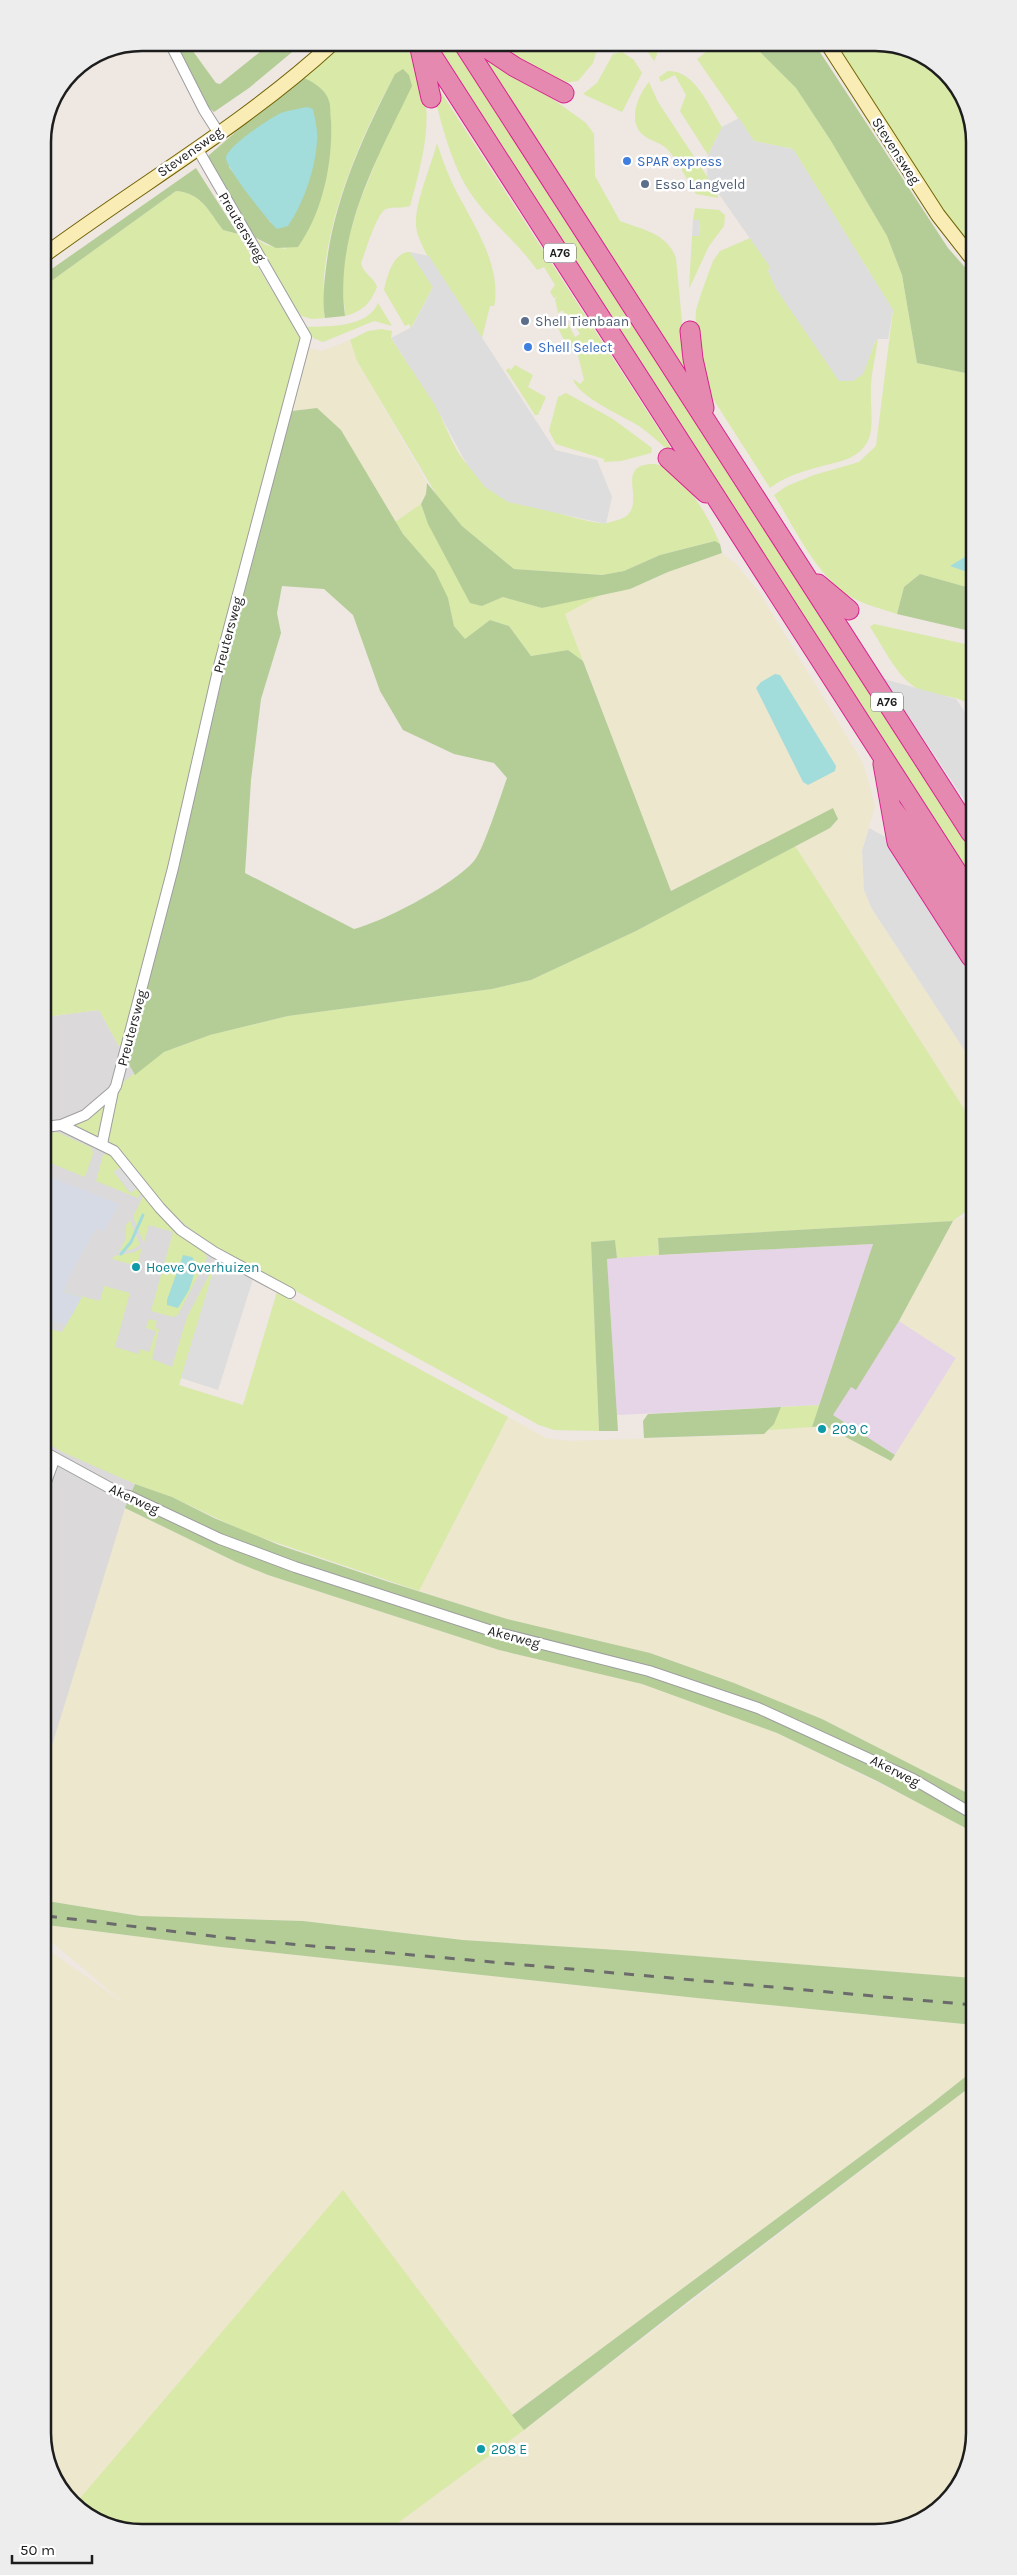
<svg xmlns="http://www.w3.org/2000/svg" width="1017" height="2575" font-family="Karla,sans-serif">
<style>
.residential{fill:#dbd9da}
.industrial{fill:#e6d4e7}
.farmland{fill:#ede7cd;fill-rule:evenodd}
.grass{fill:#d8e9a8}
.forest{fill:#b4cd97;fill-rule:evenodd}
.parking{fill:#ddd}
.plaza{fill:#d6dae4}
.water{fill:#a2dcdb}
.lines{fill:none;stroke-linecap:round;stroke-linejoin:round}
.stream{stroke:#a2dcdb;stroke-width:3}
.street-casing{stroke:#9e9e9e;stroke-width:12}
.secondary-casing{stroke:#726305;stroke-width:16}
.highway-casing{stroke:#d7248e;stroke-width:21}
.street{stroke:#fff;stroke-width:10}
.secondary{stroke:#f9ecb5;stroke-width:14}
.highway{stroke:#e689b1;stroke-width:19}
.rail{stroke:#6b6b6b;stroke-width:3;stroke-dasharray:10 10;stroke-linecap:butt}
.shop-dot{fill:#3f7fe0;stroke:#fff;stroke-width:2}
.service-dot{fill:#5c6f8a;stroke:#fff;stroke-width:2}
.culture-dot{fill:#0f9aa8;stroke:#fff;stroke-width:2}
.labels{text-anchor:middle;dominant-baseline:central;stroke-width:5;stroke-linejoin:round;paint-order:stroke}
.shield{fill:#fff;stroke:#616161;stroke-width:1}
.shield-label{font-size:12px;font-weight:bold;fill:#1d1d1d}
.street-label{font-size:14px;fill:#1d1d1d;stroke:#fff}
.shop-label{font-size:14px;fill:#366cbe;stroke:#fff;text-anchor:start}
.service-label{font-size:14px;fill:#4e5e75;stroke:#fff;text-anchor:start}
.culture-label{font-size:14px;fill:#0d838f;stroke:#fff;text-anchor:start}
.rim{fill:none;stroke:#1d1d1d;stroke-width:2.5}
</style>
<rect width="100%" height="100%" fill="#eee7e2"/>
<path class="residential" d="M 99,1010 L 135,1075 L 219,1246 L 175,1385 L 45,1341 L 45,1017 Z
M 46,1442 L 135,1484 L 46,1775 Z"/>
<path class="industrial" d="M 873,1244 L 820,1405 L 617,1415 L 607,1258 Z
M 899,1321 L 956,1358 L 895,1455 L 832,1415 L 851,1386 L 856,1389 Z"/>
<path class="farmland" d="M 350,340 L 357,361 L 427,483 L 426,494 L 421,504 L 395,522 L 341,430 L 317,408 L 292,411 L 307,348 L 322,351 Z
M 722,553 L 735,563 L 759,592 L 863,763 L 875,806 L 862,851 L 864,890 L 872,909 L 971,1060 L 972,1121 L 795,846 L 830,828 L 833,808 L 671,891 L 565,613 L 604,593 L 630,589 L 668,572 ZM 778,674 L 836,766 L 805,785 L 756,688 Z
M 972,1214 L 973,1796 L 822,1719 L 734,1683 L 650,1653 L 507,1619 L 419,1591 L 508,1417 L 546,1438 L 569,1441 L 756,1435 L 769,1430 L 825,1426 L 891,1461 L 956,1358 L 899,1321 L 953,1221 Z
M 125,1508 L 236,1562 L 268,1575 L 499,1650 L 642,1684 L 723,1712 L 777,1733 L 939,1813 L 973,1832 L 973,1978 L 633,1951 L 463,1940 L 303,1921 L 140,1916 L 47,1901 L 46,1765 Z
M 47,1925 L 221,1947 L 697,1998 L 974,2025 L 974,2070 L 931,2104 L 512,2415 L 343,2191 L 76,2504 L 48,2464 L 47,1949 L 124,2003 L 47,1938 Z
M 974,2084 L 974,2433 L 954,2493 L 906,2527 L 387,2531 L 524,2430 Z"/>
<path class="grass" d="M 344,43 L 404,43 C 440,98 426,147 410,206 C 402,209 393,206 386,209 C 377,212 365,253 361,263 C 363,274 374,277 377,287 C 370,304 363,311 345,316 L 342,268 L 348,239 L 360,201 L 377,159 L 396,73 C 359,137 314,244 325,318 L 312,319 L 301,316 L 250,235 L 266,245 L 286,249 L 329,101 C 323,91 316,83 304,78 Z
M 432,43 L 453,43 L 559,212 L 715,448 L 971,846 L 971,882 Z
M 475,43 L 586,123 L 594,134 L 595,176 L 620,221 C 643,230 667,233 676,258 L 687,375 L 482,57 Z
M 493,43 L 599,43 L 593,63 L 578,81 L 562,83 L 546,78 Z
M 642,43 L 656,43 L 657,55 L 654,61 Z
M 717,43 L 751,43 L 796,88 L 831,141 L 887,236 L 902,275 L 917,363 L 970,374 L 970,554 L 951,566 L 970,573 L 970,588 L 920,574 L 904,587 L 897,614 C 879,608 858,603 843,592 C 813,568 794,527 774,495 L 787,486 L 814,475 L 859,462 L 876,446 L 893,310 L 793,149 L 754,141 L 697,59 Z
M 833,43 L 881,43 L 936,63 L 969,111 L 970,248 L 933,198 Z
M 622,52 L 634,60 L 642,73 L 622,112 L 583,94 L 597,83 L 613,54 Z
M 668,71 C 695,70 709,107 722,127 L 708,155 L 680,111 L 686,95 L 675,75 L 661,82 L 659,77 Z
M 428,72 L 678,459 C 665,448 653,436 639,426 C 623,416 578,397 573,379 L 580,384 L 584,380 L 577,351 L 568,348 L 556,324 L 557,316 L 562,313 L 575,337 L 580,334 L 570,317 L 566,319 L 563,310 L 558,313 L 555,299 L 558,297 L 554,298 L 550,292 L 555,285 L 544,267 L 537,270 C 517,241 486,218 469,191 C 447,156 439,111 428,72 Z
M 649,82 L 658,102 L 718,193 L 718,198 L 696,194 C 687,180 680,164 669,151 C 663,143 650,141 643,135 C 627,121 638,95 649,82 Z
M 437,143 C 443,162 451,183 461,200 C 478,232 499,265 495,302 L 494,306 L 490,306 L 482,338 C 466,314 417,251 416,225 C 415,201 431,167 437,143 Z
M 176,191 C 202,193 209,212 223,230 L 238,234 L 307,348 L 223,664 L 187,832 L 127,1061 L 99,1010 L 45,1017 L 43,287 Z
M 695,208 L 719,210 L 725,215 L 724,226 L 709,246 L 689,289 L 692,236 L 699,236 L 700,220 L 693,220 Z
M 787,222 L 791,223 L 768,271 L 777,290 L 839,380 L 863,374 L 875,342 L 878,339 C 876,354 872,369 871,384 C 869,420 883,449 838,462 C 815,468 789,473 770,488 L 708,391 L 695,337 L 696,310 L 702,291 L 713,261 L 720,251 Z
M 407,252 L 410,252 L 433,287 L 411,328 L 409,324 L 405,326 L 384,290 C 387,277 392,256 407,252 Z
M 378,303 L 392,326 L 374,321 L 323,342 L 313,338 L 307,327 C 330,326 367,328 378,303 Z
M 382,329 L 392,331 L 391,338 C 405,360 421,382 435,405 C 445,423 452,446 465,462 C 472,469 542,505 555,512 C 563,515 600,525 607,523 C 614,521 626,519 630,512 C 641,496 618,466 651,464 C 680,462 711,522 720,544 L 715,541 L 660,555 L 624,571 L 602,575 L 514,569 L 462,526 L 439,499 L 357,361 L 350,340 L 368,331 Z
M 515,365 L 533,375 L 528,387 L 546,397 L 538,415 L 535,415 L 506,370 L 509,368 L 511,370 Z
M 566,393 L 613,419 L 652,448 L 651,453 L 621,461 L 604,462 L 604,459 L 556,444 L 549,431 L 558,397 Z
M 421,504 C 433,542 459,574 482,606 L 503,597 L 542,608 L 604,593 L 565,614 L 583,661 L 568,650 L 531,656 L 509,626 L 490,620 L 465,640 L 454,626 L 448,598 L 395,522 Z
M 874,624 L 970,645 L 971,705 C 956,695 939,696 923,691 C 900,684 883,646 870,627 Z
M 795,846 L 972,1121 L 972,1207 L 953,1221 L 658,1238 L 659,1255 L 617,1258 L 615,1240 L 591,1242 L 599,1431 L 554,1430 L 539,1425 L 205,1241 L 168,1210 L 125,1155 L 105,1142 L 120,1084 L 164,1052 L 210,1035 L 288,1016 L 492,989 L 531,980 L 636,931 Z
M 105,1105 L 97,1137 L 73,1124 Z
M 57,1132 L 92,1148 L 93,1154 L 85,1177 L 45,1161 L 45,1134 Z
M 107,1153 L 121,1166 L 114,1172 L 130,1193 L 139,1187 L 141,1193 L 138,1198 L 96,1181 L 103,1155 Z
M 143,1196 L 174,1230 L 205,1252 L 207,1258 L 178,1315 L 173,1317 L 151,1311 L 173,1232 L 149,1225 L 144,1243 L 133,1217 Z
M 130,1220 L 140,1245 L 131,1250 L 119,1251 L 126,1239 L 126,1225 Z
M 142,1248 L 137,1266 L 112,1259 L 114,1256 L 135,1252 Z
M 216,1262 L 179,1385 L 243,1405 L 277,1292 L 508,1417 L 419,1591 L 248,1533 L 172,1497 L 135,1484 L 62,1452 L 46,1442 L 45,1324 L 50,1325 L 49,1329 L 62,1332 L 77,1306 L 57,1302 L 65,1288 L 64,1292 L 100,1301 L 104,1286 L 130,1293 L 115,1347 L 139,1354 L 140,1349 L 149,1352 L 156,1331 L 146,1328 L 149,1319 L 157,1321 L 155,1328 L 159,1329 L 152,1359 L 172,1367 L 187,1317 Z
M 820,1405 L 812,1427 L 769,1430 L 781,1407 Z
M 343,2190 L 524,2430 L 387,2531 L 136,2532 L 81,2512 L 76,2503 Z"/>
<path class="forest" d="M 174,43 L 187,43 L 216,83 L 220,84 L 271,43 L 303,43 L 249,88 L 214,112 L 208,107 Z
M 751,43 L 814,43 L 948,248 L 970,273 L 970,374 L 917,363 L 902,275 L 887,236 L 831,141 L 796,88 Z
M 403,69 L 409,75 L 412,86 C 377,159 334,233 345,316 L 325,318 C 322,301 324,285 326,268 C 334,199 363,136 395,74 Z
M 304,78 C 314,82 326,90 329,101 C 331,106 330,114 331,120 C 333,162 323,212 298,247 L 276,248 L 250,235 L 208,156 L 261,110 ZM 292,111 L 271,223 L 229,167 L 282,113 Z
M 196,168 L 238,234 L 223,230 C 209,212 202,193 176,191 L 43,287 L 43,275 Z
M 317,408 L 341,430 L 403,534 L 435,571 L 448,598 L 454,626 L 465,639 L 490,620 L 509,626 L 531,656 L 568,650 L 583,661 L 671,891 L 833,808 L 838,819 L 830,828 L 636,931 L 531,980 L 492,989 L 288,1016 L 210,1035 L 164,1052 L 135,1075 L 127,1061 L 187,832 L 223,664 L 292,411 ZM 282,586 L 324,589 L 353,615 L 380,691 L 403,730 L 454,754 L 494,763 L 507,778 C 501,795 483,851 474,861 C 453,885 385,921 354,929 L 245,873 L 251,780 L 261,699 L 281,633 L 277,613 Z
M 427,483 L 462,526 L 514,569 L 602,575 L 624,571 L 660,555 L 715,541 L 720,544 L 722,553 L 668,572 L 630,589 L 542,608 L 503,597 L 482,606 L 470,603 L 428,524 L 421,504 L 426,494 Z
M 920,574 L 970,588 L 970,631 L 897,614 L 904,587 Z
M 953,1221 L 899,1321 L 856,1390 L 851,1387 L 833,1415 L 895,1455 L 891,1461 L 825,1426 L 812,1427 L 873,1244 L 659,1255 L 658,1238 Z
M 615,1240 L 617,1258 L 607,1259 L 618,1431 L 599,1431 L 591,1242 Z
M 781,1407 L 774,1424 L 764,1434 L 644,1438 L 643,1421 L 648,1414 Z
M 135,1484 L 172,1497 L 214,1518 L 279,1545 L 389,1582 L 507,1619 L 650,1653 L 734,1683 L 822,1719 L 973,1796 L 973,1832 L 877,1781 L 777,1733 L 642,1684 L 499,1650 L 268,1575 L 236,1562 L 125,1508 Z
M 47,1901 L 140,1916 L 303,1921 L 463,1940 L 633,1951 L 973,1978 L 974,2025 L 697,1998 L 221,1947 L 47,1925 Z
M 974,2070 L 974,2084 L 690,2300 L 524,2430 L 512,2415 L 931,2104 Z"/>
<path class="parking" d="M 739,118 L 754,141 L 793,149 L 893,310 L 888,339 L 878,339 L 875,342 L 863,374 L 853,381 L 839,381 L 777,290 L 768,271 L 770,267 L 707,177 L 708,155 L 722,127 Z
M 693,220 L 700,220 L 699,236 L 692,236 Z
M 410,252 L 429,256 L 555,450 L 597,460 L 612,497 L 606,524 L 508,502 L 485,487 L 466,463 L 435,405 L 391,338 L 412,327 L 433,287 Z
M 884,679 L 956,699 L 971,721 L 971,810 Z
M 869,828 L 887,838 L 971,969 L 971,1060 L 872,909 L 864,890 L 862,851 Z
M 122,1166 L 139,1187 L 131,1193 L 114,1172 Z
M 216,1262 L 253,1279 L 218,1390 L 181,1378 Z"/>
<path class="plaza" d="M 48,1176 L 119,1204 L 104,1232 L 96,1228 L 68,1279 L 64,1292 L 82,1297 L 66,1325 L 51,1320 L 53,1312 L 45,1310 L 45,1204 Z"/>
<path class="water" d="M 307,107 L 313,109 C 315,119 318,131 317,141 C 315,170 304,202 288,226 L 277,229 C 268,221 226,168 226,158 C 226,147 270,118 281,113 C 289,110 299,109 307,107 Z
M 970,554 L 970,573 L 950,566 Z
M 775,674 L 780,675 L 836,766 L 835,771 L 808,785 L 803,782 L 756,688 L 761,682 Z
M 183,1255 L 192,1257 L 197,1265 L 189,1290 L 178,1308 L 167,1305 L 167,1300 Z"/>
<g class="lines">
<path class="stream" d="M 121,1254 L 131,1242 L 143,1215"/>
<defs>
<path id="street" d="M 170,43 L 204,110 L 218,132
M 61,1125 L 85,1115 L 112,1092
M 45,1127 L 61,1125 L 114,1151 L 160,1208 L 181,1230 L 214,1252 L 290,1293
M 102,1144 L 113,1091 L 116,1086 L 173,868 L 219,666 L 306,337 L 197,148
M 46,1453 L 123,1495 L 129,1496 L 220,1539 L 295,1567 L 495,1632 L 649,1671 L 758,1708 L 913,1779 L 973,1814
M 46,1482 L 54,1460
M 46,1576 L 46,1587"/>
<path id="secondary" d="M 827,43 L 938,215 L 970,256
M 43,256 C 139,185 245,124 333,43"/>
<path id="highway" d="M 424,43 L 971,894
M 463,43 L 971,833
M 479,43 L 515,67 L 564,93
M 419,44 L 431,98
M 690,331 L 693,359 L 704,408
M 668,458 L 706,493
M 818,584 L 849,610
M 883,764 L 897,842 L 971,957
M 892,808 L 921,846 L 971,923"/>
</defs>
<use href="#street" class="street-casing"/>
<use href="#secondary" class="secondary-casing"/>
<use href="#highway" class="highway-casing"/>
<use href="#street" class="street"/>
<use href="#secondary" class="secondary"/>
<use href="#highway" class="highway"/>
<path class="rail" d="M 47,1916 L 245,1940 L 974,2005"/>
</g>
<g class="shop-dot">
<circle cx="627" cy="161" r="5"/>
<circle cx="528" cy="347" r="5"/>
</g>
<g class="service-dot">
<circle cx="645" cy="184" r="5"/>
<circle cx="525" cy="321" r="5"/>
</g>
<g class="culture-dot">
<circle cx="136" cy="1267" r="5"/>
<circle cx="822" cy="1429" r="5"/>
<circle cx="481" cy="2449" r="5"/>
</g>
<g class="labels">
<g class="shield">
<rect x="544" y="243.5" width="32" height="19" rx="4"/>
<rect x="871" y="692.5" width="32" height="19" rx="4"/>
</g>
<g class="shield-label">
<text x="560" y="253">A76</text>
<text x="887" y="702">A76</text>
</g>
<g class="street-label">
<text transform="translate(896 151) rotate(57)">Stevensweg</text>
<text transform="translate(190 152) rotate(-35)">Stevensweg</text>
<text transform="translate(242 227) rotate(59)">Preutersweg</text>
<text transform="translate(228 635) rotate(-75)">Preutersweg</text>
<text transform="translate(132 1028) rotate(-75)">Preutersweg</text>
<text transform="translate(134 1499) rotate(25)">Akerweg</text>
<text transform="translate(514 1637) rotate(15)">Akerweg</text>
<text transform="translate(895 1771) rotate(27)">Akerweg</text>
</g>
<g class="shop-label">
<text x="637" y="161">SPAR express</text>
<text x="538" y="347">Shell Select</text>
</g>
<g class="service-label">
<text x="655" y="184">Esso Langveld</text>
<text x="535" y="321">Shell Tienbaan</text>
</g>
<g class="culture-label">
<text x="146" y="1267">Hoeve Overhuizen</text>
<text x="832" y="1429">209 C</text>
<text x="491" y="2449">208 E</text>
</g>
</g>
<path d="M0 0H1017V2575H0ZM142 51H875A91 91 0 0 1 966 142V2433A91 91 0 0 1 875 2524H142A91 91 0 0 1 51 2433V142A91 91 0 0 1 142 51Z" fill="#ededed" fill-rule="evenodd"/>
<path class="rim" d="M142 51H875A91 91 0 0 1 966 142V2433A91 91 0 0 1 875 2524H142A91 91 0 0 1 51 2433V142A91 91 0 0 1 142 51Z"/>
<path d="M12 2555v8h80v-8" fill="none" stroke="#1d1d1d" stroke-width="2.5"/>
<text x="20" y="2555" font-size="15" fill="#1d1d1d" stroke="#ffffff" stroke-width="4" paint-order="stroke">50 m</text>
</svg>
